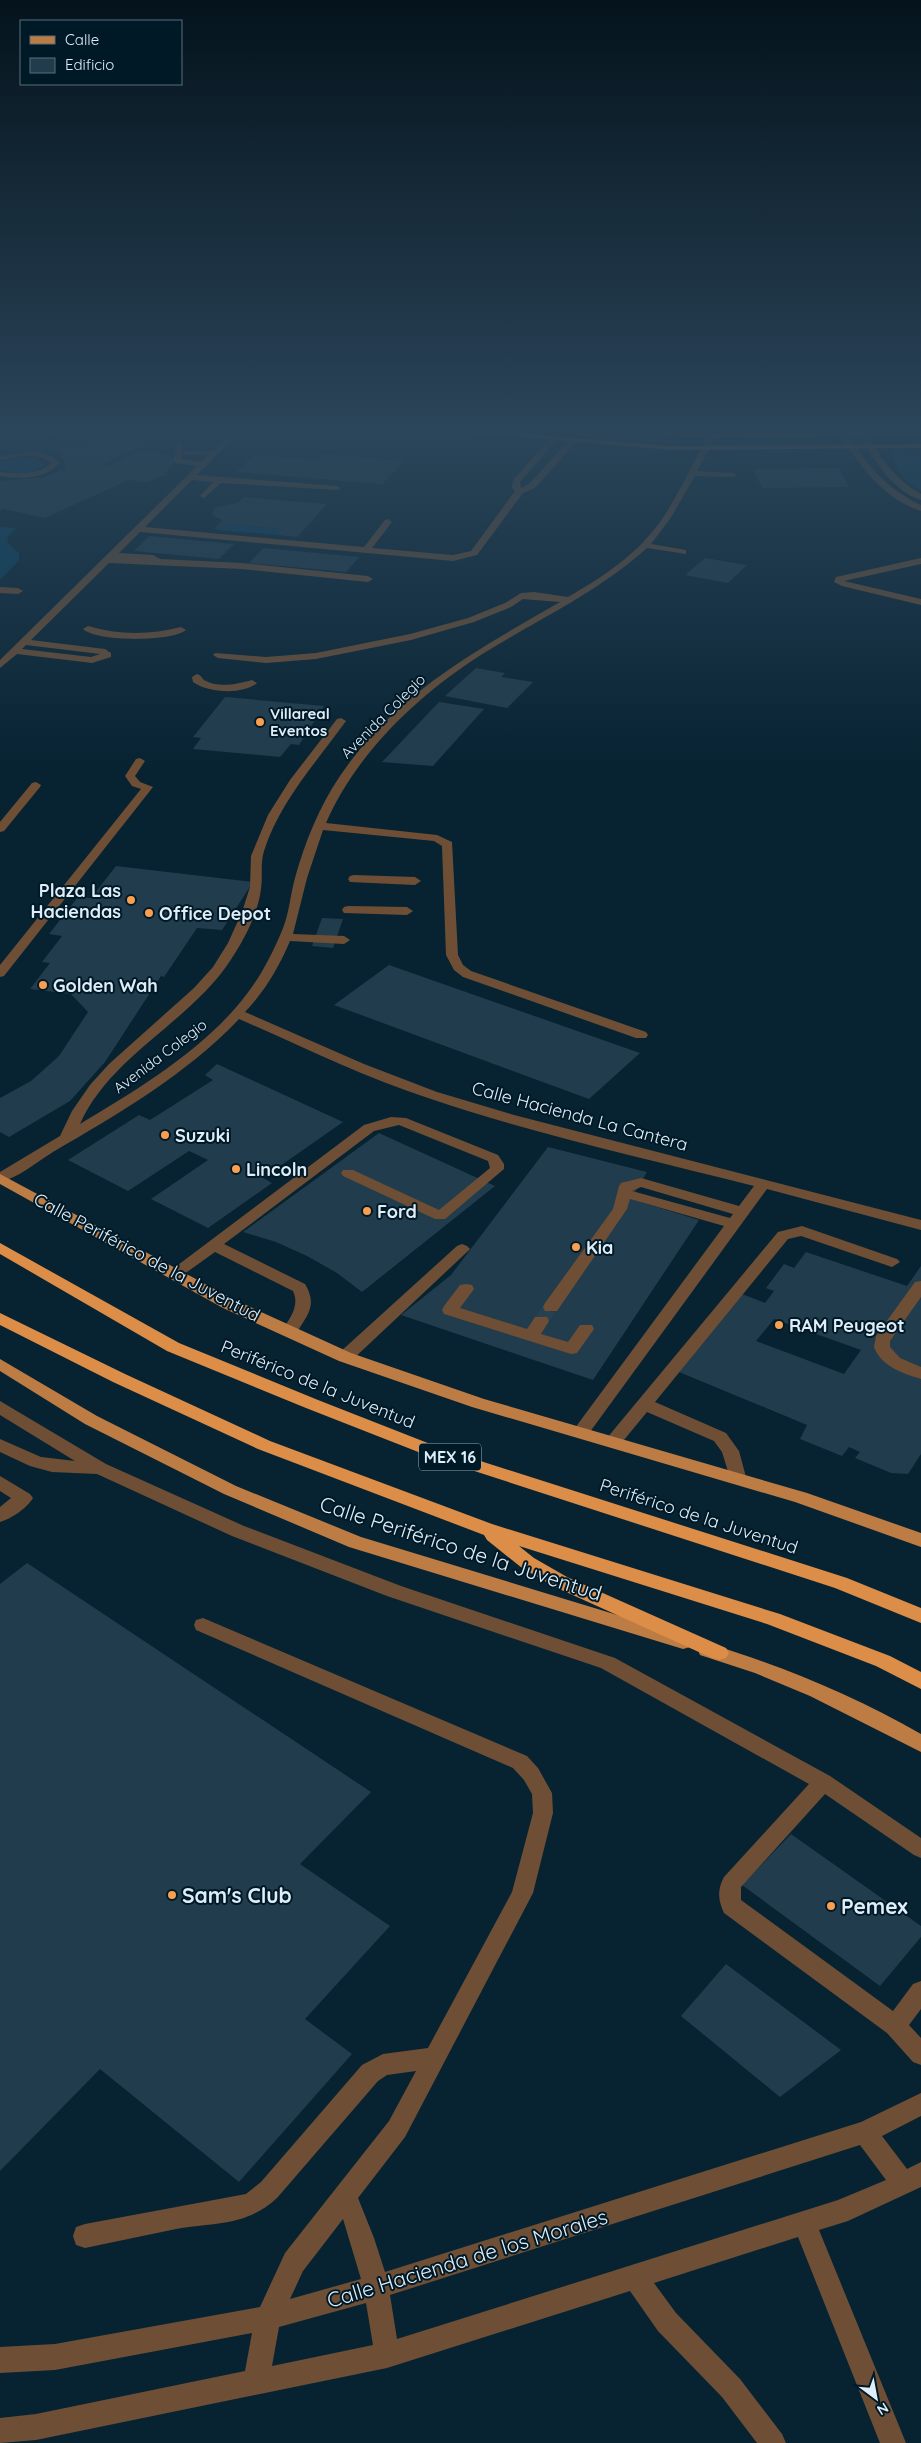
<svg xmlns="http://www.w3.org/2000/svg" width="921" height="2443" font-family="Quicksand,sans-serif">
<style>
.green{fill:#01415e}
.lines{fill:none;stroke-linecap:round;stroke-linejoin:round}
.stream{stroke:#434d55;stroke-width:4.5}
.building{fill:#213c4c;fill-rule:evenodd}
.minor-tunnel{stroke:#274150;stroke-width:14;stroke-dasharray:14 7;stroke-linecap:butt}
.minor{fill:#6e4f35;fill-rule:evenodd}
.major{fill:#bd7c44;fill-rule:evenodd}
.highway{fill:#dc8d48;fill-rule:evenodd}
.poi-dot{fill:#fa9f4f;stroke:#001927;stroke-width:2}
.labels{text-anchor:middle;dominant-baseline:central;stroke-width:4;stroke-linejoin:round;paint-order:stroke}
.far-poi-label{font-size:15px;font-weight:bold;fill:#deedf8;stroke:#001927;text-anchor:start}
.far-street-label{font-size:15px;fill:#deedf8;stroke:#001927}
.shield{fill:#001927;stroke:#9badb9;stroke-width:1}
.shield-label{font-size:16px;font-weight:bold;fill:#deedf8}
.poi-label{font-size:18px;font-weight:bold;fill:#deedf8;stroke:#001927;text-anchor:start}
.street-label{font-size:18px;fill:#deedf8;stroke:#001927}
.near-street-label{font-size:21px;fill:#deedf8;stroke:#001927}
.near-poi-label{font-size:21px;font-weight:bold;fill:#deedf8;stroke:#001927;text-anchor:start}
</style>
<rect width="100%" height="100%" fill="#072332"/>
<path class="green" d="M 200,428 L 216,428 L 199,446 L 186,447 L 184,445 L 192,442 Z
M 68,437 L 73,444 L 56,446 L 57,454 L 36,450 L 0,450 L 0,448 Z
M 892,452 L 921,452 L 921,491 C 903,481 897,471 892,452 Z
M 15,458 L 36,458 L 45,464 C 35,475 13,474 0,470 L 0,462 Z
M 222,524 L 282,529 L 277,535 L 216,530 Z
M 0,527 L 16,528 L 7,538 L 8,543 L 19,553 L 19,560 L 0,580 Z"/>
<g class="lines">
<path class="stream" d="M 520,428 L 672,441"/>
</g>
<path class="building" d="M 144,440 L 147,444 L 101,465 L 108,466 L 142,450 L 168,455 L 174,460 L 173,466 L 167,470 L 170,471 L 165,473 L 168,474 L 146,482 L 128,480 L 45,518 L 3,509 L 0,511 L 0,481 L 45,477 L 66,468 L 59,447 Z
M 323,454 L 403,461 L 383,484 L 237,472 L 254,455 L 317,460 Z
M 839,468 L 849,487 L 762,488 L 753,469 Z
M 243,497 L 327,504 L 297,537 L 277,535 L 282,529 L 222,524 L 217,529 L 214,529 L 223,520 L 214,516 L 212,513 L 216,507 L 238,503 Z
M 149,536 L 234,544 L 219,559 L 134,551 Z
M 263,548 L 359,557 L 346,572 L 249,563 Z
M 705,558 L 747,565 L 728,583 L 685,575 Z
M 476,668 L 505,673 L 501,677 L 533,682 L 507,708 L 445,696 Z
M 225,697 L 324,706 L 299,745 L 291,744 L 280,757 L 193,749 L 201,738 L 193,737 Z
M 439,702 L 484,709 L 433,766 L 382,762 Z
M 116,866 L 253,882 L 222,930 L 197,928 L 164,977 L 161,976 L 105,1062 L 70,1101 L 9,1137 L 0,1132 L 0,1098 L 31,1081 L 59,1056 L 88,1012 L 71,994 L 30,989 L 50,963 L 42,962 L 62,936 L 49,934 L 78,897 L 91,898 Z
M 322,918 L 343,919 L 333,948 L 312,946 Z
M 389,965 L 640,1053 L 589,1099 L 334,1005 Z
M 217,1064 L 343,1122 L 263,1178 L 272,1183 L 208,1228 L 151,1199 L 208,1160 L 189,1151 L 128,1191 L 68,1160 L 139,1115 L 150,1120 L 213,1080 L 205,1075 Z
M 379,1133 L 495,1186 L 362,1292 L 337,1273 L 307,1256 L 276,1242 L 243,1232 Z
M 548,1147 L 647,1172 L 631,1199 L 699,1220 L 593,1380 L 401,1315 L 451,1275 Z
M 806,1252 L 907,1286 L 921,1266 L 921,1454 L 908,1474 L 891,1473 L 855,1458 L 860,1452 L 849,1447 L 842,1456 L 800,1439 L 807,1425 L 679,1372 L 742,1294 L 765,1303 L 774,1291 L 766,1288 L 784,1264 L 794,1268 ZM 774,1319 L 861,1350 L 844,1374 L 756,1341 Z
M 27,1563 L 371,1792 L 300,1864 L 390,1926 L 305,2019 L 352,2054 L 239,2182 L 100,2069 L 0,2171 L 0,1584 Z
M 791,1834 L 921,1926 L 921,1937 L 880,1986 L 742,1885 Z
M 726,1964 L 841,2050 L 780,2097 L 681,2016 Z"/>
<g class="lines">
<path class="minor-tunnel" d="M 541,1321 L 551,1307"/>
<path class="minor" d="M 61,428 L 71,428 L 51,435 L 47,433 Z
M 236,428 L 244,428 L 197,475 L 337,486 L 341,488 L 337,490 L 221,483 L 204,498 L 200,496 L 213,482 L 192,480 L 145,527 L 364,547 L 385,520 L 388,519 L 392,522 L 372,548 L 453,555 L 471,551 L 515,491 L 512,488 L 513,480 L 552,436 L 559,438 L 520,482 L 521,488 L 529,484 L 571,438 L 578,440 L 535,488 L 523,493 L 477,555 L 453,561 L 140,532 L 119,553 L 153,555 L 160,559 L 242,563 L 368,576 L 373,579 L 368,582 L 242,569 L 109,563 L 31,640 L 105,649 L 111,653 L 111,657 L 92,663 L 17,654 L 0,668 L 0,660 L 197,466 L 175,463 L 173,458 L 176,453 L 175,442 L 181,442 L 183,451 L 213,451 ZM 183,455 L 208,455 L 201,462 L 181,459 ZM 26,645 L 100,654 L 91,657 L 22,649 Z
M 773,428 L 863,428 C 878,454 894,479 921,494 L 921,500 C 892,491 871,456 857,430 L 778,431 L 772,438 L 766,438 L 765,436 Z
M 713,433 L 717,435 L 697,471 L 733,473 L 737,475 L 733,477 L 695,476 L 670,519 L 651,544 L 686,550 L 686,554 L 647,548 C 598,592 539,619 484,653 C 419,694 357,752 326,823 L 437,835 L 452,842 L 458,955 L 463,965 L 471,971 L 646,1032 L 648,1035 L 646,1038 L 636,1038 L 463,977 L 454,970 L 446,955 L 442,846 L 434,841 L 323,830 L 307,878 L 293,934 L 344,936 L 350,940 L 344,944 L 290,941 C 279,967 265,991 245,1012 L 364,1064 L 437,1092 L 514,1115 L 921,1220 L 921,1230 L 767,1189 L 587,1436 L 581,1438 L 575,1436 L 573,1432 L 575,1428 L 724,1226 L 630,1199 L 627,1209 L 557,1311 L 545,1311 L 543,1307 L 545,1303 L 613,1209 L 619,1186 L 621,1183 L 641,1178 L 739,1206 L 754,1186 C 645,1158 534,1134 428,1098 C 363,1077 301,1046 239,1019 C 187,1074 118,1114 53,1152 C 37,1162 18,1178 0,1182 L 0,1172 L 60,1136 L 72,1111 L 90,1085 L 109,1064 L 194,988 L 213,967 L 228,943 L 242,912 L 250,887 L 251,856 L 268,815 L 290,780 L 337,719 L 341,718 L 346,721 C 316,763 280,801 264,851 C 260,864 263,876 261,889 C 258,914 244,940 230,961 C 189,1023 111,1055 80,1124 C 138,1089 204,1050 246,995 C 261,976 272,954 281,933 C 289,916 290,896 295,878 C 305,842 319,807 340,776 C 396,693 477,650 560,602 L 523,599 L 511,607 L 474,622 L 411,640 L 316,659 L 266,663 L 218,658 L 213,655 L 215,653 L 266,657 L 316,653 L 410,634 L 468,618 L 505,603 L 521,593 L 534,592 L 568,597 C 603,577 639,553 662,519 C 680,492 693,462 709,435 ZM 641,1187 L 733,1214 L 730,1218 L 632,1191 Z
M 840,433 L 846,433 C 867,464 886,489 921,505 L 921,511 C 883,499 861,466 839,435 Z
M 37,451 L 53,457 L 59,463 C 45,480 20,479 0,476 L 0,472 C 16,473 39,476 51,463 C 38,450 15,457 0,460 L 0,456 Z
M 921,558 L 921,564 L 844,581 L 921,599 L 921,605 L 842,586 L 834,582 L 836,577 Z
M 0,587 L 18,588 L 23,591 L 18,594 L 0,593 Z
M 88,626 C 118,635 150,635 181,627 L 186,630 C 172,642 96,642 83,629 Z
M 197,674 C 203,676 201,679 206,681 C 219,688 238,684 252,680 L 257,683 C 243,695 208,693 193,682 L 192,677 Z
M 140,758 L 145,761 L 135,776 L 140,782 L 153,787 L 4,976 L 0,977 L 0,965 L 141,789 L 132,786 L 125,776 L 136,759 Z
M 36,782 L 41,785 L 40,787 L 4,831 L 0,832 L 0,822 L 32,783 Z
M 354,875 L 415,877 L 421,881 L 415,885 L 350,882 L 348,879 L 350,876 Z
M 348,906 L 407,907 L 413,911 L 407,915 L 344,913 L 342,910 L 344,907 Z
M 391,1117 L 406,1118 L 498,1155 L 504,1164 L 504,1169 L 445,1219 L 435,1219 L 343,1176 L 341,1173 L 343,1170 L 353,1170 L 439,1210 L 490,1168 L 488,1161 L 399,1125 L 374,1131 L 224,1244 L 305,1284 C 318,1306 307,1315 296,1334 L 284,1334 L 282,1330 C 290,1318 300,1306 293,1291 L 215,1252 L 180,1277 L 170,1277 L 167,1274 L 170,1271 L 364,1125 Z
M 802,1226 L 897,1259 L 900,1262 L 892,1267 L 801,1236 L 788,1239 L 655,1402 L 726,1433 L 739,1451 L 746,1477 L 743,1481 L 737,1483 L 731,1481 L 722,1452 L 714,1441 L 647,1412 L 619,1446 L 613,1448 L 607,1446 L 604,1442 L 607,1438 L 778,1232 Z
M 462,1244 L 467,1246 L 470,1249 L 467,1252 L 351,1361 L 339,1361 L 337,1357 L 339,1353 L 457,1246 Z
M 921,1281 L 921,1297 L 890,1341 L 890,1347 L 900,1358 L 921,1367 L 921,1379 C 902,1373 881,1366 874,1347 L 876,1336 L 915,1282 Z
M 466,1284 L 472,1285 L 474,1289 L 460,1308 L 527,1329 L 535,1317 L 547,1317 L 549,1321 L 541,1334 L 568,1342 L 580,1325 L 592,1325 L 594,1329 L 577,1353 L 571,1354 L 444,1314 L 442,1310 L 444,1306 L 460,1285 Z
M 0,1401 L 106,1464 L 244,1526 L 401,1586 L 615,1658 L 830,1776 L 921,1838 L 921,1858 L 914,1855 L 825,1794 L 741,1887 L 741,1900 L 893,2011 L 913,1984 L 921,1981 L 921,2009 L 909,2025 L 921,2038 L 921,2065 L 913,2062 L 887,2033 L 724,1913 C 718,1900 717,1890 724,1877 L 809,1784 L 601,1668 L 387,1596 L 232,1536 L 97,1474 L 52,1472 L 30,1466 L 0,1452 L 0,1439 L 41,1457 L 75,1461 L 0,1415 Z
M 0,1476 L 30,1494 L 33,1498 C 27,1508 11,1519 0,1522 L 0,1507 L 11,1498 L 0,1491 Z
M 203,1618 L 527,1756 L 538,1768 L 552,1793 L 553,1813 L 533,1893 L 405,2137 L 358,2198 L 374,2238 L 385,2272 L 861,2122 L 921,2093 L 921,2116 L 882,2136 L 907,2169 L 921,2162 L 921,2187 L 848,2221 L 819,2230 L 906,2443 L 880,2443 L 798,2237 L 654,2283 L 676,2313 L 740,2379 L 782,2434 L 786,2443 L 757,2443 L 722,2397 L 658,2331 L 630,2291 L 387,2368 L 36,2440 L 0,2443 L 0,2418 L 36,2414 L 245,2371 L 252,2333 L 55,2370 L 0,2373 L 0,2347 L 55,2344 L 260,2307 L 285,2253 L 389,2121 L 416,2071 L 387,2075 L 378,2081 L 277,2198 C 245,2227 216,2222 176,2229 C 146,2235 115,2242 85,2248 L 76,2245 L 73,2236 L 76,2227 L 85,2224 L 246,2194 L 261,2182 L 362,2065 L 383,2054 L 428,2048 L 512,1892 L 533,1813 L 532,1794 L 524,1780 L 513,1768 L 196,1630 L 194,1625 L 196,1620 ZM 860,2145 L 886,2180 L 838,2200 L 397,2339 L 390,2295 ZM 343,2219 L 361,2279 L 290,2299 L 303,2271 ZM 366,2303 L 373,2345 L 272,2366 L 279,2327 Z"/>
<path class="major" d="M 439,428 L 463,428 L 671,446 L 921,444 L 921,448 L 671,450 L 442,430 Z
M 577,428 L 690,433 L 921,432 L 921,436 L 690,437 L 580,430 Z
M 0,1174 L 235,1300 L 351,1353 L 484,1399 L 807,1493 L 921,1533 L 921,1547 L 795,1502 L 472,1407 L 339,1361 L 223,1308 L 0,1184 Z
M 0,1359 L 97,1416 L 236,1486 L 361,1537 L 683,1635 L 690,1637 L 692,1642 L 690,1647 L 683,1649 L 349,1547 L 224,1494 L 85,1424 L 0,1371 Z
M 707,1643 C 782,1666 853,1695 921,1734 L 921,1752 L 810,1696 L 755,1673 L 700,1655 L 698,1650 L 700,1645 Z"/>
<path class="highway" d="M 0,1243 L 179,1343 L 318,1400 L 443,1449 L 847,1578 L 921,1608 L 921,1623 L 835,1588 L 431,1457 L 306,1408 L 167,1351 L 0,1254 Z
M 0,1313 L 125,1374 L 270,1441 L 492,1524 L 780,1614 L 890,1656 L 921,1672 L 921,1689 L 876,1666 L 767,1624 L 519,1546 L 534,1558 L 567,1577 L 726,1648 L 729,1653 L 726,1658 L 719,1660 L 712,1658 L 555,1587 L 522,1568 L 487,1540 L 484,1535 L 258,1449 L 113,1382 L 0,1325 Z"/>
</g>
<linearGradient id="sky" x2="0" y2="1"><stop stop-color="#04131c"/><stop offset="0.56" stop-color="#2b455a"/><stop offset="1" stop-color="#2b455a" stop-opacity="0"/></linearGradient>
<rect width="921" height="770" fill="url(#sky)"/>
<g class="poi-dot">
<circle cx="260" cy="722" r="5"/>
<circle cx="131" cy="900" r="5"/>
<circle cx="149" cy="913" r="5"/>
<circle cx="43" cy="985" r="5"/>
<circle cx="165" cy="1135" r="5"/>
<circle cx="236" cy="1169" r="5"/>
<circle cx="367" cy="1211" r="5"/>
<circle cx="576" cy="1247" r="5"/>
<circle cx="779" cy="1325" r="5"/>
<circle cx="172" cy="1895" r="5"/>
<circle cx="831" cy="1906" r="5"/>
</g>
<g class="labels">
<g class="far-poi-label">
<text x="270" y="713">Villareal<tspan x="270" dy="17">Eventos</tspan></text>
</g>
<g class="far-street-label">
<text transform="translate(383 716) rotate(-45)">Avenida Colegio</text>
<text transform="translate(160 1056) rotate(-37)">Avenida Colegio</text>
</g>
<rect class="shield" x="419" y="1443.5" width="62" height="27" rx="4"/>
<g class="shield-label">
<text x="450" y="1457">MEX 16</text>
</g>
<g class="poi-label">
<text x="121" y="890" text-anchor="end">Plaza Las<tspan x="121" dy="21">Haciendas</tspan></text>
<text x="159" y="913">Office Depot</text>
<text x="53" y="985">Golden Wah</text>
<text x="175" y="1135">Suzuki</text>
<text x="246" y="1169">Lincoln</text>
<text x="377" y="1211">Ford</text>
<text x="586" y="1247">Kia</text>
<text x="789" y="1325">RAM Peugeot</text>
</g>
<g class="street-label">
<text transform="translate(580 1116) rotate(15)">Calle Hacienda La Cantera</text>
<text transform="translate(147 1257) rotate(28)">Calle Periférico de la Juventud</text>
<text transform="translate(318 1384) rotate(22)">Periférico de la Juventud</text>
<text transform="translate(699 1516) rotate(18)">Periférico de la Juventud</text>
</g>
<g class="near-street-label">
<text transform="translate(461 1548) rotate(18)">Calle Periférico de la Juventud</text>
<text transform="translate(467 2258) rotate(-17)">Calle Hacienda de los Morales</text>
</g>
<g class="near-poi-label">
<text x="182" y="1895">Sam's Club</text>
<text x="841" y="1906">Pemex</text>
</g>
</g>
<rect x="20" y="20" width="162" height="65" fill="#001927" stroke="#596e7b"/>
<rect x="30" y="36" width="25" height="8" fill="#bd7c44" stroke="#596e7b"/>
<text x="65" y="45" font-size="15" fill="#deedf8">Calle</text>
<rect x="30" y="58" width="25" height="15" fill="#213c4c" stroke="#596e7b"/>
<text x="65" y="70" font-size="15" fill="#deedf8">Edificio</text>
<g transform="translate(876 2398) rotate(148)" stroke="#001927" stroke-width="4" paint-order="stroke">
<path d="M0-4L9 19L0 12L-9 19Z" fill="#deedf8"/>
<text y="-8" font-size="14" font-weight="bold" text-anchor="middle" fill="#deedf8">N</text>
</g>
</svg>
